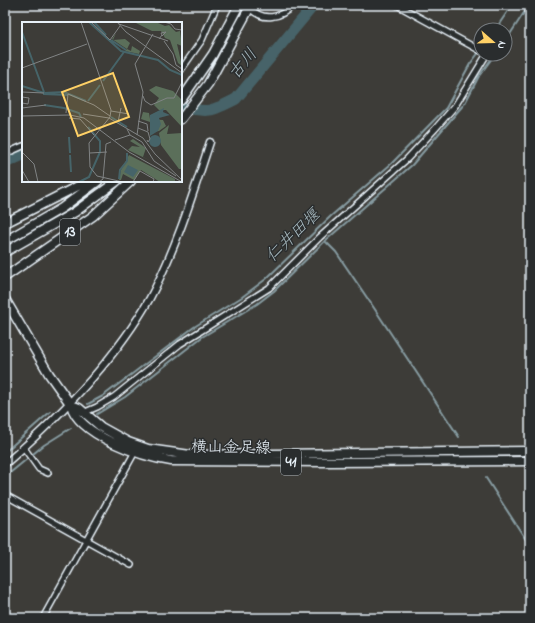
<svg xmlns="http://www.w3.org/2000/svg" width="535" height="623" font-family="'Indie Flower','Klee One',sans-serif">
<style>
.lines{fill:none;stroke-linecap:round;stroke-linejoin:round}
.stream{stroke:#879ca2;stroke-width:2}
.river{stroke:#466469;stroke-width:11}
.minor-casing{stroke:#e8f1f8;stroke-width:8}
.tertiary-casing{stroke:#e8f1f8;stroke-width:9}
.primary-casing{stroke:#e8f1f8;stroke-width:11}
.trunk-casing{stroke:#e8f1f8;stroke-width:11}
.minor{stroke:#2a2d2e;stroke-width:5}
.tertiary{stroke:#2a2d2e;stroke-width:6}
.primary{stroke:#2a2d2e;stroke-width:8}
.trunk{stroke:#2a2d2e;stroke-width:8}
.labels{text-anchor:middle;dominant-baseline:central;stroke-width:3;stroke-linejoin:round;paint-order:stroke}
.shield{fill:#2a2d2e;stroke:#afb6bb;stroke-width:1}
.shield-label{font-size:15px;font-weight:bold;fill:#e8f1f8}
.street-label{font-size:16px;fill:#e8f1f8;stroke:#2a2d2e}
.water-label{font-size:17px;font-style:italic;fill:#a7b9bf;stroke:#2a2d2e}
.inset-river{fill:none;stroke:#466469;stroke-width:2}
.inset-road{fill:none;stroke:#818485;stroke-width:1}
.view{fill:#ffd166;fill-opacity:0.15;stroke:#ffd166;stroke-width:2}
.inset-edge{fill:none;stroke:#e8f1f8;stroke-width:2}
</style>
<rect width="100%" height="100%" fill="#3d3c38"/>
<filter id="ink" filterUnits="userSpaceOnUse"><feTurbulence type="fractalNoise" baseFrequency=".025" numOctaves="2"/><feDisplacementMap in="SourceGraphic" scale="8" xChannelSelector="R" yChannelSelector="G"/><feConvolveMatrix kernelMatrix="1 2 1 2 8 2 1 2 1" color-interpolation-filters="sRGB"/></filter>
<g filter="url(#ink)">
<g class="lines">
<path class="stream" d="M 495,30 L 512,5
M 505,42 L 529,5
M 325,241 L 336,252 L 374,308 L 459,437
M 88,404 L 103,396 L 194,327 L 242,297 L 266,279 L 331,216 L 391,164 L 446,108 L 470,64 L 480,51
M 97,414 L 125,397 L 202,337 L 257,304 L 274,291 L 325,241 L 412,165 L 465,103 L 479,76 L 495,54
M 5,452 L 50,412
M 5,477 L 44,445 L 71,428
M 486,478 L 530,546"/>
<path class="river" d="M 181,107 C 208,113 211,112 236,99 L 314,5
M 5,163 L 23,155"/>
<defs>
<path id="minor" d="M 397,5 L 481,51
M 250,8 C 263,22 281,18 293,5
M 181,70 L 202,40 L 217,5
M 5,154 L 23,146
M 83,413 L 97,407 L 114,397 L 180,344 L 269,288 L 320,237 L 407,159 L 435,129 L 455,106 L 487,54
M 24,448 L 39,469 L 48,473
M 5,495 L 131,565
M 43,618 L 136,450"/>
<path id="tertiary" d="M 5,464 C 59,417 115,361 150,298 C 176,249 193,194 210,142"/>
<path id="primary" d="M 5,299 L 49,374 L 71,405 L 79,408 L 101,427 L 128,442 L 148,449 L 190,455 L 530,451
M 71,405 C 79,436 143,457 171,461 L 328,462 L 530,461"/>
<path id="trunk" d="M 181,100 L 213,54 L 239,5
M 181,119 L 208,84 L 251,5
M 5,223 L 88,181
M 5,241 L 62,208 L 98,181
M 5,252 L 75,212 L 117,181
M 5,277 L 93,216 L 131,181"/>
</defs>
<use href="#minor" class="minor-casing"/>
<use href="#tertiary" class="tertiary-casing"/>
<use href="#primary" class="primary-casing"/>
<use href="#trunk" class="trunk-casing"/>
<use href="#minor" class="minor"/>
<use href="#tertiary" class="tertiary"/>
<use href="#primary" class="primary"/>
<use href="#trunk" class="trunk"/>
</g>
</g>
<g class="labels">
<g class="shield">
<rect x="60" y="219" width="20" height="26" rx="3"/>
<rect x="281" y="449" width="20" height="26" rx="3"/>
</g>
<g class="shield-label">
<text x="70" y="232">13</text>
<text x="291" y="462">41</text>
</g>
<g class="street-label">
<text transform="translate(231 448) rotate(1)">横山金足線</text>
</g>
<g class="water-label">
<text transform="translate(243 64) rotate(-50)">古川</text>
<text transform="translate(293 236) rotate(-44)">仁井田堰</text>
</g>
</g>
<g transform="translate(22 22)">
<rect width="160" height="160" fill="#3d3c38"/>
<path d="M 112,0 L 136,1 L 143,4 L 147,3 L 154,10 L 158,9 L 160,24 L 155,22 L 160,44 L 156,41 L 148,18 L 143,16 L 139,9 L 130,9 ZM 94,11 L 91,18 L 103,17 L 108,21 L 105,27 L 109,29 L 110,24 L 118,29 L 117,32 L 103,29 L 105,27 L 90,17 ZM 134,64 L 151,69 L 160,78 L 160,105 L 144,88 L 137,88 L 132,83 L 137,76 L 127,68 ZM 121,90 L 127,91 L 128,97 L 141,98 L 144,104 L 137,109 L 128,110 L 128,100 L 119,97 ZM 147,103 L 145,112 L 160,111 L 160,147 L 157,147 L 139,123 L 137,111 ZM 111,117 L 124,126 L 121,135 L 129,139 L 106,128 L 110,124 L 118,125 L 108,119 ZM 107,133 L 153,157 L 153,159 L 138,160 L 119,148 L 112,158 L 101,152 L 99,158 L 97,158 L 99,148 Z" fill="#5b6f5a"/>
<path d="M 142,86 L 141,90 L 148,93 L 137,96 L 139,102 L 136,109 L 128,114 L 128,93 ZM127 119a6 6 0 1 1 12 0a6 6 0 1 1-12 0ZM 106,143 L 116,148 L 111,155 L 102,150 Z" fill="#466469"/>
<path class="inset-river" d="M 67,0 L 99,29 L 136,38 L 148,48 L 160,53M 72,0 L 84,13M 0,10 L 22,70M 89,18 L 104,28M 81,59 L 102,30M 0,64 L 22,71 L 42,70 L 64,79M 21,72 L 46,73M 66,79 L 78,63M 22,83 L 42,86 L 57,91 L 59,95M 89,95 L 105,105M 47,115 L 48,131M 48,133 L 49,150M 97,157 L 98,148 L 105,139 L 105,131M 57,160 L 67,155 L 78,130 L 78,119 L 66,105"/>
<path class="inset-road" d="M 59,0 L 89,88 L 88,95 L 67,121 L 68,145 L 75,154 L 101,160M 69,0 L 88,18 L 98,4M 95,0 L 104,10 L 160,51M 142,0 L 149,2 L 153,7 L 160,8M 97,2 L 146,19M 137,17 L 140,13 L 139,11 L 144,10 L 140,14M 142,19 L 151,32 L 154,43 L 160,47M 0,46 L 65,22M 0,70 L 22,71M 121,74 L 123,79 L 129,83 L 145,76 L 152,76 L 160,60M 0,75 L 7,76 L 6,82 L 0,81M 0,86 L 24,83M 89,89 L 107,92M 44,91 L 46,72 L 72,83 L 88,94M 61,92 L 87,96 L 121,116 L 133,132 L 160,158M 0,94 L 48,93 L 62,96 L 107,130 L 160,160M 47,96 L 58,97 L 72,113M 116,99 L 125,102 L 126,109M 96,100 L 99,86M 116,106 L 126,110 L 128,117 L 126,120 L 125,118M 108,113 L 120,120 L 132,139 L 154,154M 115,113 L 121,70 L 113,42 L 131,12M 93,118 L 108,113 L 105,107M 0,130 L 12,142 L 16,160M 68,131 L 85,130M 0,148 L 7,160M 77,160 L 81,157 L 84,122 L 89,120M 111,160 L 118,149 L 132,157 L 131,160"/>
<path class="view" d="M 91,51 L 107,95 L 56,114 L 40,70 Z"/>
<rect width="160" height="160" class="inset-edge"/>
</g>
<rect width="535" height="623" fill="none" stroke="#2a2d2e" stroke-width="20"/>
<rect x="10" y="10" width="515" height="603" fill="none" stroke="#e8f1f8" stroke-width="1.5" filter="url(#ink)"/>
<g transform="translate(493 42) rotate(110)"><circle r="19" fill="#2a2d2e" stroke="#767b7f"/>
<path d="M0-3L7 15L0 10L-7 15Z" fill="#ffd166"/>
<text y="-6" font-size="11" font-weight="bold" text-anchor="middle" fill="#e8f1f8">N</text>
</g>
</svg>
